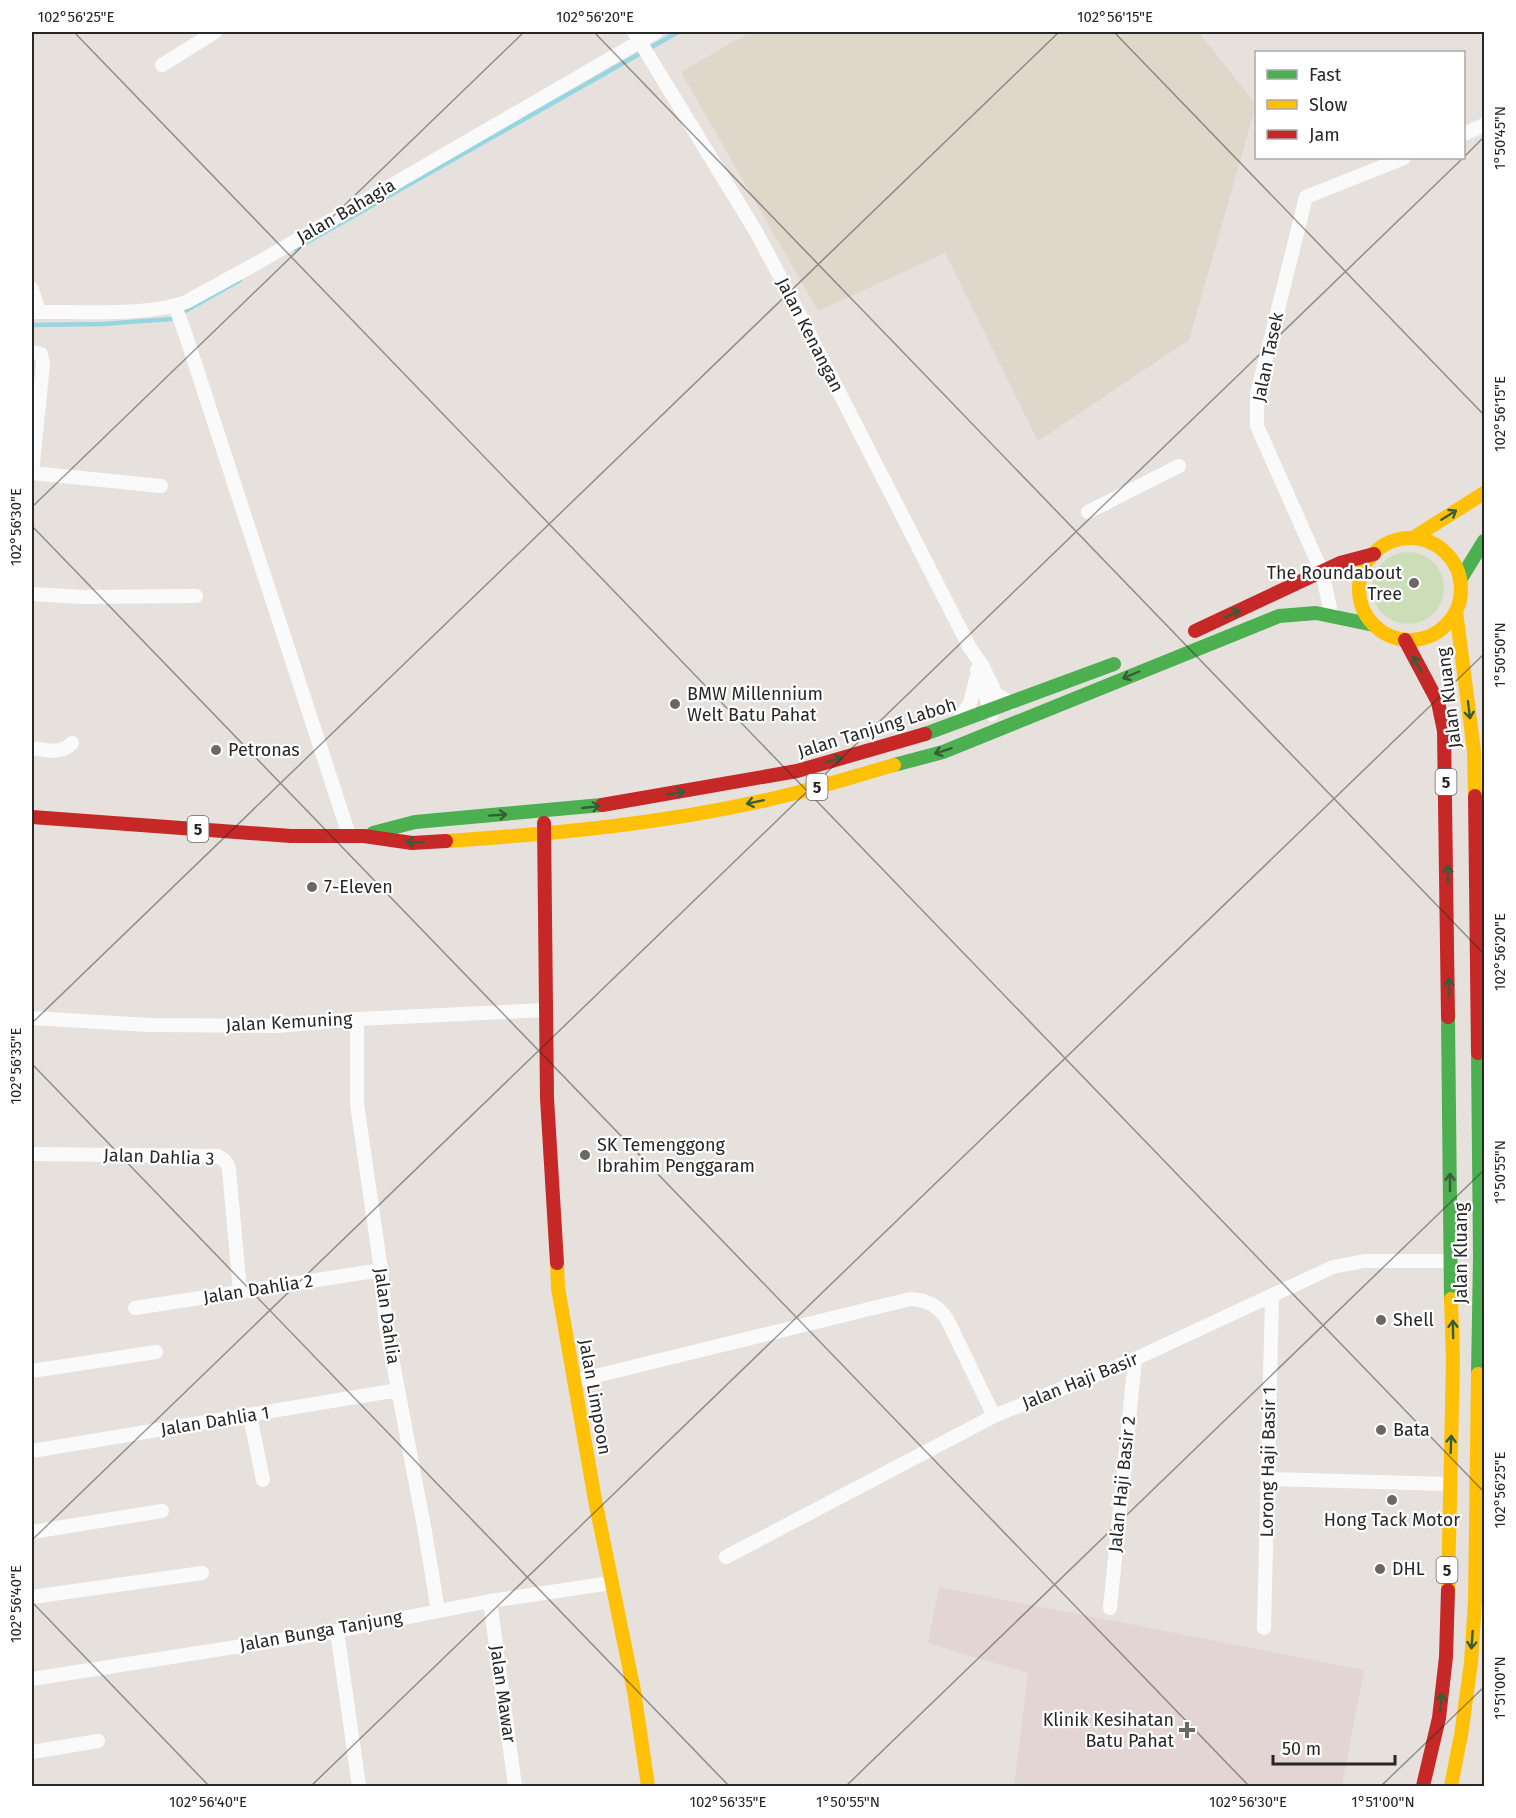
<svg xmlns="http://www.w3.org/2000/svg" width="1516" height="1818" font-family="'Fira Sans',sans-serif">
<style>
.education{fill:#e0d7cb}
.medical{fill:#e3d5d4}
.green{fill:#ccdeb8}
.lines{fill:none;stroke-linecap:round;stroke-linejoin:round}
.stream{stroke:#96d6e1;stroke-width:4.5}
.street{stroke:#fbfafa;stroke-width:14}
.fast{stroke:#4caf50;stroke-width:14}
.slow{stroke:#ffc107;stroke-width:14}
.jam{stroke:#c62828;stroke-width:14}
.oneway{stroke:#365d37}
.ticks{fill:none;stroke:#272727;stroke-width:1.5;stroke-opacity:0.45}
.poi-dot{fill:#6a6866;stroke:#fff;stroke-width:2}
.labels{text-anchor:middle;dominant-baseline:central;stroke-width:4.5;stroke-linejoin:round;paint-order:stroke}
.shield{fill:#fff;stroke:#686868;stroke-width:1.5}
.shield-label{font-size:16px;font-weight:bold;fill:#272727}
.street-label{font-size:18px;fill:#272727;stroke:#fff}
.poi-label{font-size:18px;fill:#272727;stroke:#fff;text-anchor:start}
.neatline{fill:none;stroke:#272727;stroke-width:2}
.ticks-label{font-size:15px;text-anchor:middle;fill:#272727}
</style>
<rect width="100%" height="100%" fill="#e6e1dc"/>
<path class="education" d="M 750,32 L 1199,32 L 1256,105 L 1189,340 L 1038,441 L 945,253 L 818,311 L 681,72 Z"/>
<path class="medical" d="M 939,1587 L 1364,1670 L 1342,1786 L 1014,1786 L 1028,1673 L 928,1643 Z"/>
<path class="green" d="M1372 588a36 36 0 1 1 72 0a36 36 0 1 1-72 0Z"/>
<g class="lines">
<path class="stream" d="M 295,249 L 678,32
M 32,325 L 103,324 L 171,319 L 240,280"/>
<path class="street" d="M 634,32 L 755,230 L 776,269 L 970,648 L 982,665 L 996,694 L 1011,703
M 162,65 L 215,32
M 1464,134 L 1484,125
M 32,289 L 39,312
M 175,306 L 184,330 L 349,835
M 32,312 C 76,311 145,317 186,302 L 259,262 L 656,32
M 32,352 L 41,354 L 43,364 L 32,473
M 32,473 L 161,486
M 1088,512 L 1179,466
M 32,594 L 82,597 L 196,596
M 1331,613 L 1322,572 L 1257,426 L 1257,394 L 1306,197 L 1404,158
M 977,670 L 992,714
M 960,718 L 970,703 L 977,676
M 32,748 C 46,750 61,755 72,743
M 32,1018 L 149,1025 L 278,1026 L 357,1019 L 546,1010
M 357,1019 L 357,1104 L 381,1270 L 386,1326 L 425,1532 L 438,1611
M 32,1154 L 218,1156 C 224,1160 228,1162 229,1170 L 240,1291
M 135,1308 L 381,1270
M 32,1371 L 156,1352
M 575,1381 L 910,1299 C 928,1300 937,1305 947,1319 L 994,1416
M 250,1416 L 263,1480
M 32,1451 L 398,1390
M 1269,1479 L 1449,1484
M 32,1532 L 162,1511
M 726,1557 L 994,1416 L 1135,1359 L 1333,1267 L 1364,1261 L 1450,1261
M 32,1597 L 202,1573
M 490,1601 L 515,1786
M 1110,1608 L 1135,1359
M 1264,1628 L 1272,1297
M 337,1631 L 359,1786
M 32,1679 L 337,1631 L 490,1601 L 611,1583
M 32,1752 L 98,1741"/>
<path class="fast" d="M 1460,580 L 1484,541
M 925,734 L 1114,664
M 894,765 L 943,752 L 1279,616 L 1316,613 L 1374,625
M 373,833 L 415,822 L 602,805
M 1448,1017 L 1451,1299
M 1478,1053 L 1480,1257 L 1478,1374"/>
<path class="slow" d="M 1413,538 L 1484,493
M1359 589a51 51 0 1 1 102 0a51 51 0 1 1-102 0Z
M 1456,611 L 1474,751 L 1475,796
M 446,841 C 555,834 669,823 775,798 C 815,789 855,776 894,765
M 557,1263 L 558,1288 L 595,1500 L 634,1691 L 648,1786
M 1448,1590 L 1453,1359 L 1451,1299
M 1451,1786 L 1461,1735 L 1471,1663 L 1475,1601 L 1478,1374"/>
<path class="jam" d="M 1195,631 L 1340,563 L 1374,554
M 1405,640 L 1438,702 L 1444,731 L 1448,1017
M 1475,796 L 1478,1053
M 602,805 L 797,771 L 925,734
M 32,817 L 291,836 L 364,836 L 412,843 L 446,841
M 544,823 L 547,1098 L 557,1263
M 1423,1786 L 1439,1718 L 1446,1657 L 1448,1590"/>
</g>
<defs><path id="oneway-shaft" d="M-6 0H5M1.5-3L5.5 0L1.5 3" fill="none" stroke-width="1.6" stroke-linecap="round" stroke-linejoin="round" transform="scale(1.5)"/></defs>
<g class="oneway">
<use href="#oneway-shaft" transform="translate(1449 515) rotate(-32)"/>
<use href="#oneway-shaft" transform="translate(1232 614) rotate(-25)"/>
<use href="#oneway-shaft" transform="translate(1417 664) rotate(-119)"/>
<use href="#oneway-shaft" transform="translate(1131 675) rotate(157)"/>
<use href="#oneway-shaft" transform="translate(1469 710) rotate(83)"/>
<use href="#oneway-shaft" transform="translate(943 751) rotate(162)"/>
<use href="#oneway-shaft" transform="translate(834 760) rotate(-17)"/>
<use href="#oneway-shaft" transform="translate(676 793) rotate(-10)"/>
<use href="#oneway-shaft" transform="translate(755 802) rotate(168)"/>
<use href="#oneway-shaft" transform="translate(591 807) rotate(-6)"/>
<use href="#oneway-shaft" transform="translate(498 815) rotate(-4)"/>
<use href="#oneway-shaft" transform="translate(415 842) rotate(-179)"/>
<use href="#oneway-shaft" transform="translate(1448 874) rotate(-91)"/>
<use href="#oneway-shaft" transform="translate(1449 987) rotate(-90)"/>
<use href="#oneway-shaft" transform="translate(1450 1182) rotate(-90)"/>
<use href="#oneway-shaft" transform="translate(1453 1329) rotate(-91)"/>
<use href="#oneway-shaft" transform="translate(1451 1444) rotate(-88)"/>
<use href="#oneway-shaft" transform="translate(1472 1640) rotate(94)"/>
<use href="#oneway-shaft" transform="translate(1441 1702) rotate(-84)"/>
</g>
<path class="ticks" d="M 74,32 L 1484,1492M 594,32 L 1484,954M 1114,32 L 1484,415M 1464,157 L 1484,137M 32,507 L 524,32M 32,526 L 1249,1786M 32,1023 L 1059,32M 32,1064 L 729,1786M 32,1540 L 1463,158M 32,1602 L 209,1786M 311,1786 L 1484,654M 846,1786 L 1484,1170M 1381,1786 L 1484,1687"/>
<g class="poi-dot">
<circle cx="1414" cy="583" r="6"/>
<circle cx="675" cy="704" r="6"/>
<circle cx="216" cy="750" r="6"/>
<circle cx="312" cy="887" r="6"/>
<circle cx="585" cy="1155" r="6"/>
<circle cx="1381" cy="1320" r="6"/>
<circle cx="1381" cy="1430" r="6"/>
<circle cx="1392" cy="1500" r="6"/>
<circle cx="1380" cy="1569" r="6"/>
<path d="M1184 1721h6v6h6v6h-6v6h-6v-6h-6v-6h6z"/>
</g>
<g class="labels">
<g class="shield">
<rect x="1435.5" y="769" width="21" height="26" rx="4.5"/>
<rect x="806.5" y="774" width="21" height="26" rx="4.5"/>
<rect x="187.5" y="816" width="21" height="26" rx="4.5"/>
<rect x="1436.5" y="1557" width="21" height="26" rx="4.5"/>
</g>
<g class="shield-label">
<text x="1446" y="782">5</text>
<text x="817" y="787">5</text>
<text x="198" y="829">5</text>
<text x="1447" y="1570">5</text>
</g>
<g class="street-label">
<text transform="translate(346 211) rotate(-30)">Jalan Bahagia</text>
<text transform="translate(810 335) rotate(63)">Jalan Kenangan</text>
<text transform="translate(1268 357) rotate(-78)">Jalan Tasek</text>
<text transform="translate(1449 698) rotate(-97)">Jalan Kluang</text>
<text transform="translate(877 728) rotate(-17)">Jalan Tanjung Laboh</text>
<text transform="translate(289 1022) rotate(-3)">Jalan Kemuning</text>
<text transform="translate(159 1157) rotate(2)">Jalan Dahlia 3</text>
<text transform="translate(1461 1253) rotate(-90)">Jalan Kluang</text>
<text transform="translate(258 1289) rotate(-9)">Jalan Dahlia 2</text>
<text transform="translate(387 1316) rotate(82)">Jalan Dahlia</text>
<text transform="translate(1080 1381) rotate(-22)">Jalan Haji Basir</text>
<text transform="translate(595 1397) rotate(80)">Jalan Limpoon</text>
<text transform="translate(215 1421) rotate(-9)">Jalan Dahlia 1</text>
<text transform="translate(1268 1462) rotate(-89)">Lorong Haji Basir 1</text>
<text transform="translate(1122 1484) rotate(-84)">Jalan Haji Basir 2</text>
<text transform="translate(321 1631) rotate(-10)">Jalan Bunga Tanjung</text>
<text transform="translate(503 1694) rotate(82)">Jalan Mawar</text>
</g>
<g class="poi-label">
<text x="1402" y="573" text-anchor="end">The Roundabout<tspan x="1402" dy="21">Tree</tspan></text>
<text x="687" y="694">BMW Millennium<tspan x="687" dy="21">Welt Batu Pahat</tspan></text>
<text x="228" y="750">Petronas</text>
<text x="324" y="887">7-Eleven</text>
<text x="597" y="1145">SK Temenggong<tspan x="597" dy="21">Ibrahim Penggaram</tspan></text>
<text x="1393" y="1320">Shell</text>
<text x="1393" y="1430">Bata</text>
<text x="1392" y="1520" text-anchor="middle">Hong Tack Motor</text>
<text x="1392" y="1569">DHL</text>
<text x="1174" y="1720" text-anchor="end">Klinik Kesihatan<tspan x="1174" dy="21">Batu Pahat</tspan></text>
</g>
</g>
<rect width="1516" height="1818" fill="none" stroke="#ffffff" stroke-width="66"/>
<rect x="1255" y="51" width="210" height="108" fill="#ffffff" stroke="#a9a9a9" stroke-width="1.5"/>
<rect x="1267" y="70" width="30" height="9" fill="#4caf50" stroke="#a9a9a9" stroke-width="1.5"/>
<text x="1309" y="81" font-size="18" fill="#272727">Fast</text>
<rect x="1267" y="100" width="30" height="9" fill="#ffc107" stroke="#a9a9a9" stroke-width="1.5"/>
<text x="1309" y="111" font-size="18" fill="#272727">Slow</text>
<rect x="1267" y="130" width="30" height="9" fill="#c62828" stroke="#a9a9a9" stroke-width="1.5"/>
<text x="1309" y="141" font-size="18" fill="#272727">Jam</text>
<path d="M1273 1755v9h122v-9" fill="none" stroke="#272727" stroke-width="3"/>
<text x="1282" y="1755" font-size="18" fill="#272727" stroke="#ffffff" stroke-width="4.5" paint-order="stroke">50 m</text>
<rect x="33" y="33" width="1450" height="1752" class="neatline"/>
<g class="ticks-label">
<text x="76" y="22">102°56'25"E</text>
<text x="595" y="22">102°56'20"E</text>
<text x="1115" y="22">102°56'15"E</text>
<text transform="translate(1500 138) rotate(-90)" y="5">1°50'45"N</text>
<text transform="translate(1500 414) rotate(-90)" y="5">102°56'15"E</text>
<text transform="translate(16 527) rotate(-90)" y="5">102°56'30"E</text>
<text transform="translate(1500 655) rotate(-90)" y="5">1°50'50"N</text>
<text transform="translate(1500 952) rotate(-90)" y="5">102°56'20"E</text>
<text transform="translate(16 1066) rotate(-90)" y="5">102°56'35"E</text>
<text transform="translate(1500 1172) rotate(-90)" y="5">1°50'55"N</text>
<text transform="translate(1500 1490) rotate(-90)" y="5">102°56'25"E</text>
<text transform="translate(16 1604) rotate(-90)" y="5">102°56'40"E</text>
<text transform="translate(1500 1688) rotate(-90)" y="5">1°51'00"N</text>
<text x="208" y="1807">102°56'40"E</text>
<text x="728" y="1807">102°56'35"E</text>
<text x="848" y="1807">1°50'55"N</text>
<text x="1248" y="1807">102°56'30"E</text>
<text x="1383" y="1807">1°51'00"N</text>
</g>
</svg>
